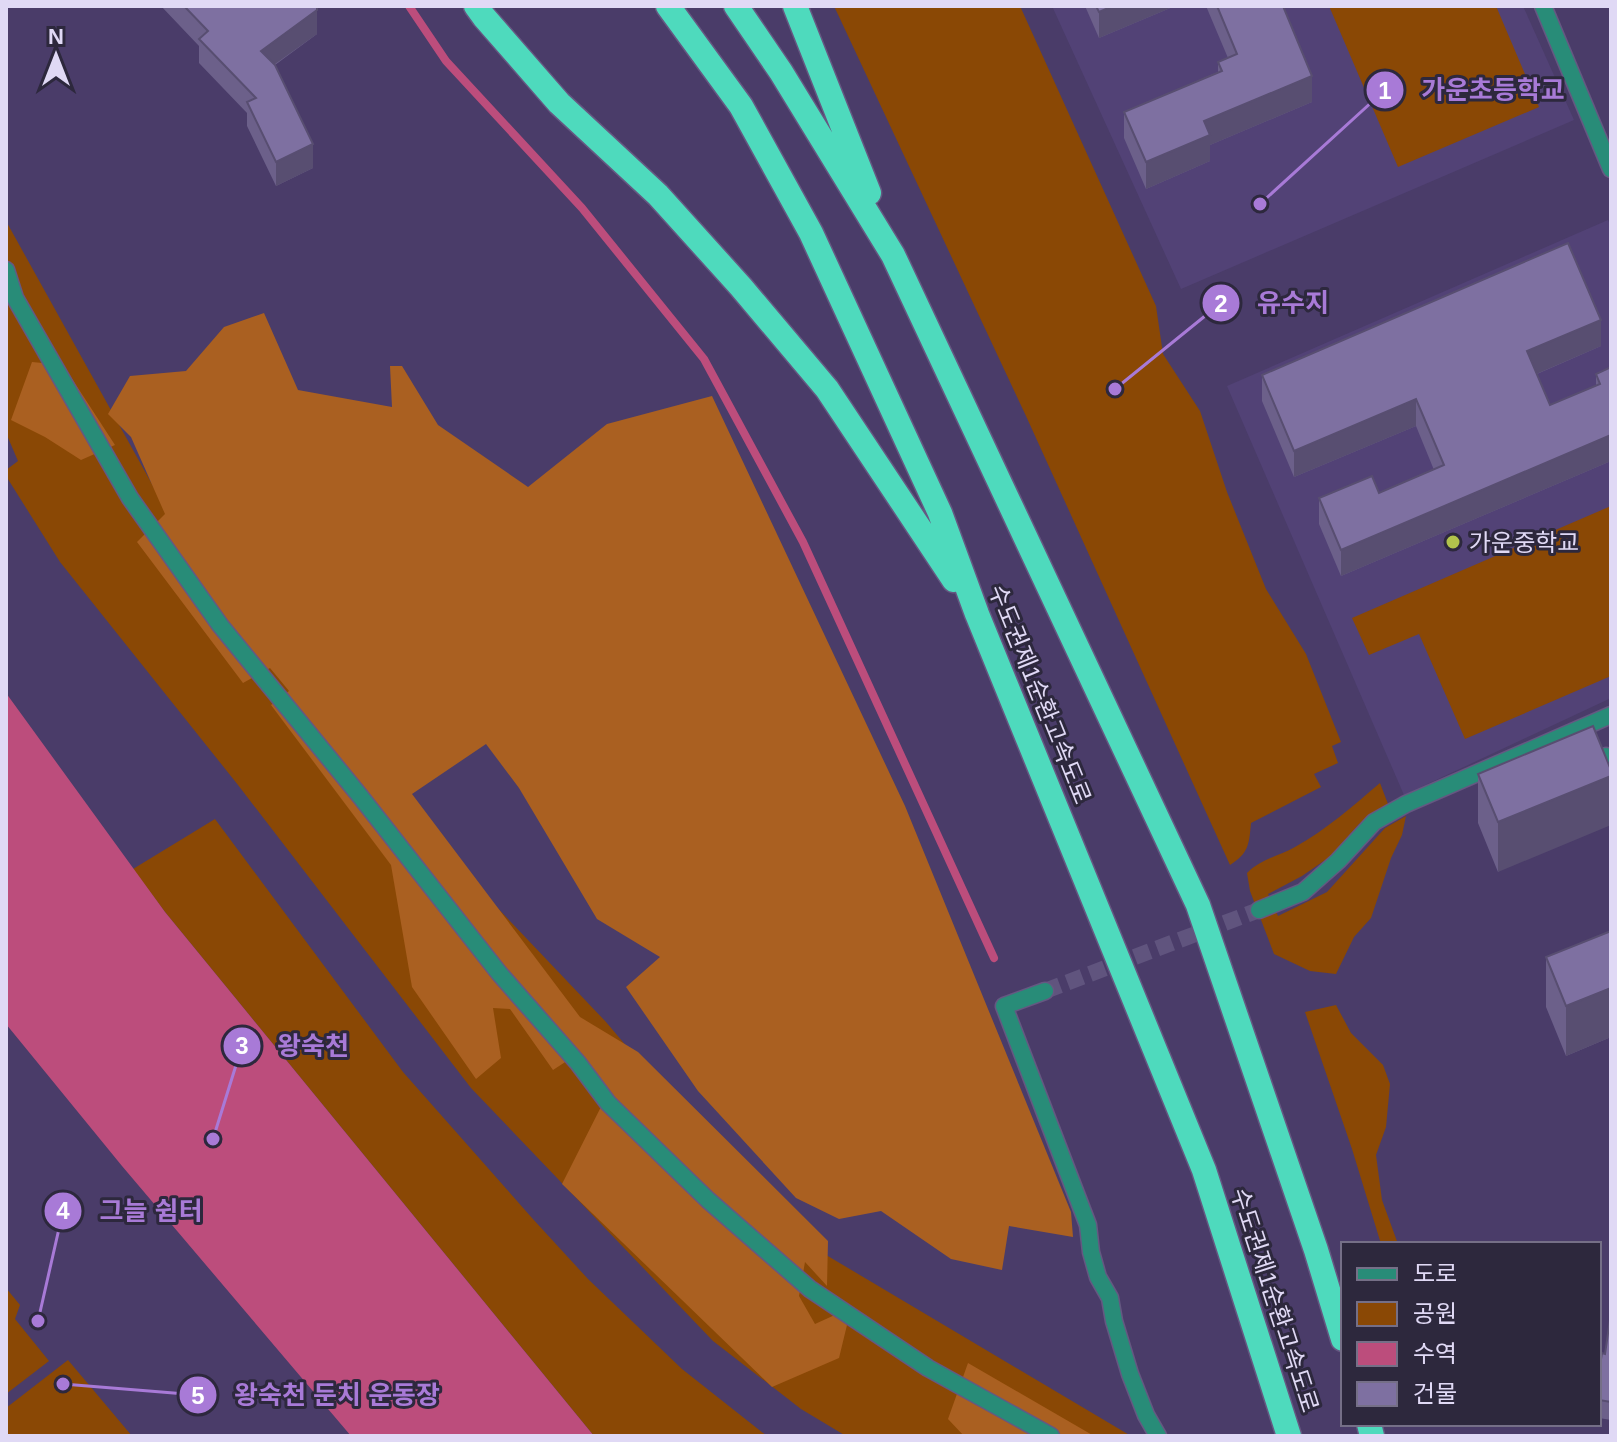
<svg xmlns="http://www.w3.org/2000/svg" width="1617" height="1442" font-family="Helvetica,'Noto Sans KR',sans-serif">
<style>
.built{fill:#524276}
.green{fill:#8a4805}
.forest{fill:#aa6021}
.water{fill:#bc4d7c}
.lines{fill:none;stroke-linecap:round;stroke-linejoin:round}
.stream{stroke:#bc4d7c;stroke-width:8}
.minor-tunnel{stroke:#60547e;stroke-width:16;stroke-dasharray:16 8;stroke-linecap:butt}
.service-casing{stroke:#655882;stroke-width:19}
.minor-casing{stroke:#655882;stroke-width:19}
.motorway-casing{stroke:#655882;stroke-width:27}
.service{stroke:#288c78;stroke-width:16}
.minor{stroke:#288c78;stroke-width:16}
.motorway{stroke:#4edabd;stroke-width:24}
.wall{fill:#6c608a}
.shaded-wall{fill:#584e71}
.building{fill:#7e70a1;stroke:#584e71;stroke-width:2}
.poi-dot{fill:#b2c34c;stroke:#2d283d;stroke-width:3}
.labels{text-anchor:middle;dominant-baseline:central;stroke-width:6;stroke-linejoin:round;paint-order:stroke}
.poi-label{font-size:24px;fill:#e0d9f5;stroke:#2d283d;text-anchor:start}
.street-label{font-size:24px;fill:#e0d9f5;stroke:#2d283d}
.leader{fill:none;stroke:#a87ad7;stroke-width:3}
.callout-dot{fill:#a87ad7;stroke:#2d283d;stroke-width:3}
.mark-label{font-size:24px;text-anchor:middle;font-weight:bold;fill:#fff}
.callout-label{font-size:26px;text-anchor:middle;font-weight:bold;fill:#a87ad7;stroke:#2d283d;stroke-width:6;stroke-linejoin:round;paint-order:stroke}
</style>
<rect width="100%" height="100%" fill="#4a3c69"/>
<path class="built" d="M 1052,6 L 1523,6 L 1574,120 L 1181,289 Z
M 1608,220 L 1611,227 L 1611,698 L 1404,795 L 1227,386 Z"/>
<path class="green" d="M 834,6 L 1020,6 L 1156,306 L 1163,354 L 1200,411 L 1227,492 L 1266,589 L 1306,654 L 1341,742 L 1332,746 L 1338,763 L 1314,774 L 1321,787 L 1251,823 C 1249,844 1249,853 1230,865 L 1026,416 Z
M 1329,6 L 1496,6 L 1539,107 L 1398,167 Z
M 6,221 L 188,549 L 277,676 L 606,1022 L 779,1227 L 1131,1436 L 846,1436 L 801,1409 L 713,1341 L 471,1088 L 238,785 L 60,562 L 6,476 L 6,470 L 18,461 L 6,433 Z
M 1611,506 L 1611,676 L 1465,739 L 1419,634 L 1369,655 L 1352,618 Z
M 1380,783 L 1388,804 L 1359,824 L 1331,856 L 1302,876 L 1268,894 L 1278,916 L 1327,892 L 1385,828 L 1406,816 L 1402,835 L 1391,858 L 1371,918 L 1354,937 L 1336,974 L 1310,971 L 1274,954 L 1250,891 L 1247,873 C 1261,859 1279,856 1295,847 C 1326,830 1354,805 1380,783 Z
M 215,819 L 403,1072 L 532,1218 L 588,1279 L 682,1369 L 767,1436 L 594,1436 L 165,912 L 133,869 Z
M 1336,1005 L 1351,1033 L 1383,1065 L 1390,1084 L 1386,1127 L 1376,1155 L 1382,1200 L 1398,1244 L 1381,1244 L 1352,1149 L 1305,1012 Z
M 6,1288 L 20,1305 L 15,1319 L 49,1361 L 6,1394 Z
M 68,1360 L 132,1436 L 6,1436 L 6,1408 Z"/>
<path class="forest" d="M 264,313 L 298,390 L 392,407 L 390,366 L 402,366 L 438,425 L 528,487 L 607,424 L 712,396 L 905,806 L 1071,1212 L 1073,1237 L 1009,1226 L 1002,1270 L 951,1259 L 881,1211 L 839,1219 L 796,1198 L 698,1091 L 626,987 L 660,957 L 597,919 L 519,788 L 486,744 L 412,794 L 580,1017 L 638,1052 L 828,1241 L 827,1286 L 805,1262 L 799,1296 L 815,1324 L 837,1314 L 847,1325 L 839,1358 L 772,1387 L 562,1184 L 609,1091 L 579,1053 L 553,1070 L 510,1009 L 493,1008 L 501,1058 L 476,1079 L 412,987 L 391,865 L 271,705 L 289,691 L 270,668 L 243,683 L 137,542 L 165,514 L 131,437 L 108,414 L 130,376 L 186,371 L 224,327 Z
M 32,362 L 63,365 L 115,445 L 81,460 L 45,437 L 11,420 Z
M 968,1363 L 1094,1436 L 964,1436 L 948,1419 Z"/>
<path class="water" d="M 6,693 L 165,912 L 594,1436 L 351,1436 L 122,1166 L 6,1024 Z"/>
<g class="lines">
<path class="stream" d="M 409,6 L 446,61 L 582,208 L 704,359 L 803,542 L 994,958"/>
<path class="minor-tunnel" d="M 1045,991 L 1259,910"/>
<defs>
<path id="service" d="M 6,270 L 15,298 L 130,498 L 220,625 L 360,796 L 499,973 L 578,1063 L 608,1103 L 708,1200 L 810,1289 L 928,1368 L 1051,1436
M 1606,756 L 1611,769"/>
<path id="minor" d="M 1543,6 L 1611,169
M 1259,910 L 1303,892 L 1338,861 L 1374,822 L 1406,804 L 1611,715
M 1045,991 L 1004,1006 L 1088,1225 L 1091,1252 L 1098,1277 L 1110,1298 L 1114,1321 L 1130,1374 L 1146,1415 L 1158,1436"/>
<path id="motorway" d="M 476,6 L 484,17 L 559,103 L 658,195 L 741,287 L 827,389 L 954,580
M 668,6 L 741,106 L 811,233 L 940,513 L 977,614 L 1204,1170 L 1289,1436
M 736,6 L 781,72 L 893,255 L 1198,905 L 1316,1250 L 1343,1339
M 795,6 L 869,193
M 1369,1424 L 1372,1436"/>
</defs>
<use href="#service" class="service-casing"/>
<use href="#minor" class="minor-casing"/>
<use href="#motorway" class="motorway-casing"/>
<use href="#service" class="service"/>
<use href="#minor" class="minor"/>
<use href="#motorway" class="motorway"/>
</g>
<path class="wall" d="M 161,6 L 317,6 L 317,34 L 275,65 L 313,168 L 276,186 L 247,126 L 247,113 L 199,63 L 199,46 Z
M 1085,6 L 1175,6 L 1099,38 Z
M 1206,6 L 1283,6 L 1312,102 L 1210,145 L 1210,161 L 1146,189 L 1124,138 L 1124,112 L 1218,72 L 1218,62 L 1228,58 Z
M 1610,6 L 1611,6 L 1611,35 L 1610,32 Z
M 1601,346 L 1537,374 L 1550,405 L 1596,386 L 1596,374 L 1611,367 L 1611,461 L 1341,576 L 1319,524 L 1319,498 L 1379,493 L 1434,470 L 1416,426 L 1294,477 L 1262,401 L 1262,375 Z
M 1611,770 L 1498,872 L 1478,823 L 1478,774 Z
M 1611,931 L 1611,1037 L 1566,1056 L 1546,1007 L 1546,957 Z
M 1611,1313 L 1611,1420 L 1599,1418 L 1599,1371 L 1605,1354 Z"/>
<path class="shaded-wall" d="M 1113,6 L 1175,6 L 1099,38 L 1099,12 Z
M 317,10 L 317,34 L 261,74 L 261,51 Z
M 1312,76 L 1312,102 L 1210,145 L 1210,161 L 1146,189 L 1146,162 L 1204,121 Z
M 313,144 L 313,168 L 276,186 L 276,162 Z
M 1601,320 L 1601,346 L 1527,378 L 1527,351 Z
M 1416,399 L 1416,426 L 1294,477 L 1294,451 Z
M 1611,435 L 1611,461 L 1341,576 L 1341,550 Z
M 1611,776 L 1611,825 L 1498,872 L 1498,822 Z
M 1611,988 L 1611,1037 L 1566,1056 L 1566,1006 Z"/>
<path class="building" d="M 184,6 L 317,6 L 317,10 L 261,51 L 275,65 L 313,144 L 276,162 L 247,102 L 256,98 L 199,39 L 208,31 Z
M 1096,6 L 1113,6 L 1099,12 Z
M 1217,6 L 1283,6 L 1312,76 L 1204,121 L 1210,135 L 1146,162 L 1124,112 L 1222,71 L 1218,62 L 1237,54 Z
M 1568,243 L 1601,320 L 1527,351 L 1550,405 L 1600,384 L 1596,374 L 1611,367 L 1611,435 L 1341,550 L 1319,498 L 1372,476 L 1379,493 L 1444,465 L 1416,399 L 1294,451 L 1262,375 Z
M 1593,726 L 1611,770 L 1611,776 L 1498,822 L 1478,774 Z
M 1611,931 L 1611,988 L 1566,1006 L 1546,957 Z
M 1611,1313 L 1611,1402 L 1599,1400 L 1599,1371 L 1602,1353 L 1605,1354 Z"/>
<circle class="poi-dot" cx="1453" cy="542" r="8"/>
<g class="labels">
<g class="poi-label">
<text x="1469" y="542">가운중학교</text>
</g>
<g class="street-label">
<text transform="translate(1040 694) rotate(68)">수도권제1순환고속도로</text>
<text transform="translate(1275 1300) rotate(72)">수도권제1순환고속도로</text>
</g>
</g>
<path class="leader" d="M1260 204L1385 90M1115 389L1221 303M213 1139L242 1046M38 1321L63 1211M63 1384L198 1395"/>
<g class="callout-dot">
<circle cx="1260" cy="204" r="8"/>
<circle cx="1115" cy="389" r="8"/>
<circle cx="213" cy="1139" r="8"/>
<circle cx="38" cy="1321" r="8"/>
<circle cx="63" cy="1384" r="8"/>
<circle cx="1385" cy="90" r="20"/>
<circle cx="1221" cy="303" r="20"/>
<circle cx="242" cy="1046" r="20"/>
<circle cx="63" cy="1211" r="20"/>
<circle cx="198" cy="1395" r="20"/>
</g>
<g class="mark-label">
<text x="1385" y="99">1</text>
<text x="1221" y="312">2</text>
<text x="242" y="1054">3</text>
<text x="63" y="1219">4</text>
<text x="198" y="1404">5</text>
</g>
<g class="callout-label">
<text x="1493" y="99">가운초등학교</text>
<text x="1293" y="312">유수지</text>
<text x="313" y="1055">왕숙천</text>
<text x="151" y="1220">그늘 쉼터</text>
<text x="337" y="1404">왕숙천 둔치 운동장</text>
</g>
<rect width="1617" height="1442" fill="none" stroke="#e0d9f5" stroke-width="16"/>
<rect x="1341" y="1242" width="260" height="184" fill="#2d283d" stroke="#756f87" stroke-width="2"/>
<rect x="1357" y="1268" width="40" height="12" fill="#288c78" stroke="#756f87" stroke-width="2"/>
<text x="1413" y="1282" font-size="24" fill="#e0d9f5">도로</text>
<rect x="1357" y="1302" width="40" height="24" fill="#8a4805" stroke="#756f87" stroke-width="2"/>
<text x="1413" y="1322" font-size="24" fill="#e0d9f5">공원</text>
<rect x="1357" y="1342" width="40" height="24" fill="#bc4d7c" stroke="#756f87" stroke-width="2"/>
<text x="1413" y="1362" font-size="24" fill="#e0d9f5">수역</text>
<rect x="1357" y="1382" width="40" height="24" fill="#7e70a1" stroke="#756f87" stroke-width="2"/>
<text x="1413" y="1402" font-size="24" fill="#e0d9f5">건물</text>
<g transform="translate(56 56)" stroke="#2d283d" stroke-width="6" paint-order="stroke">
<path d="M0-6L14 30L0 20L-14 30Z" fill="#e0d9f5"/>
<text y="-12" font-size="22" font-weight="bold" text-anchor="middle" fill="#e0d9f5">N</text>
</g>
</svg>
